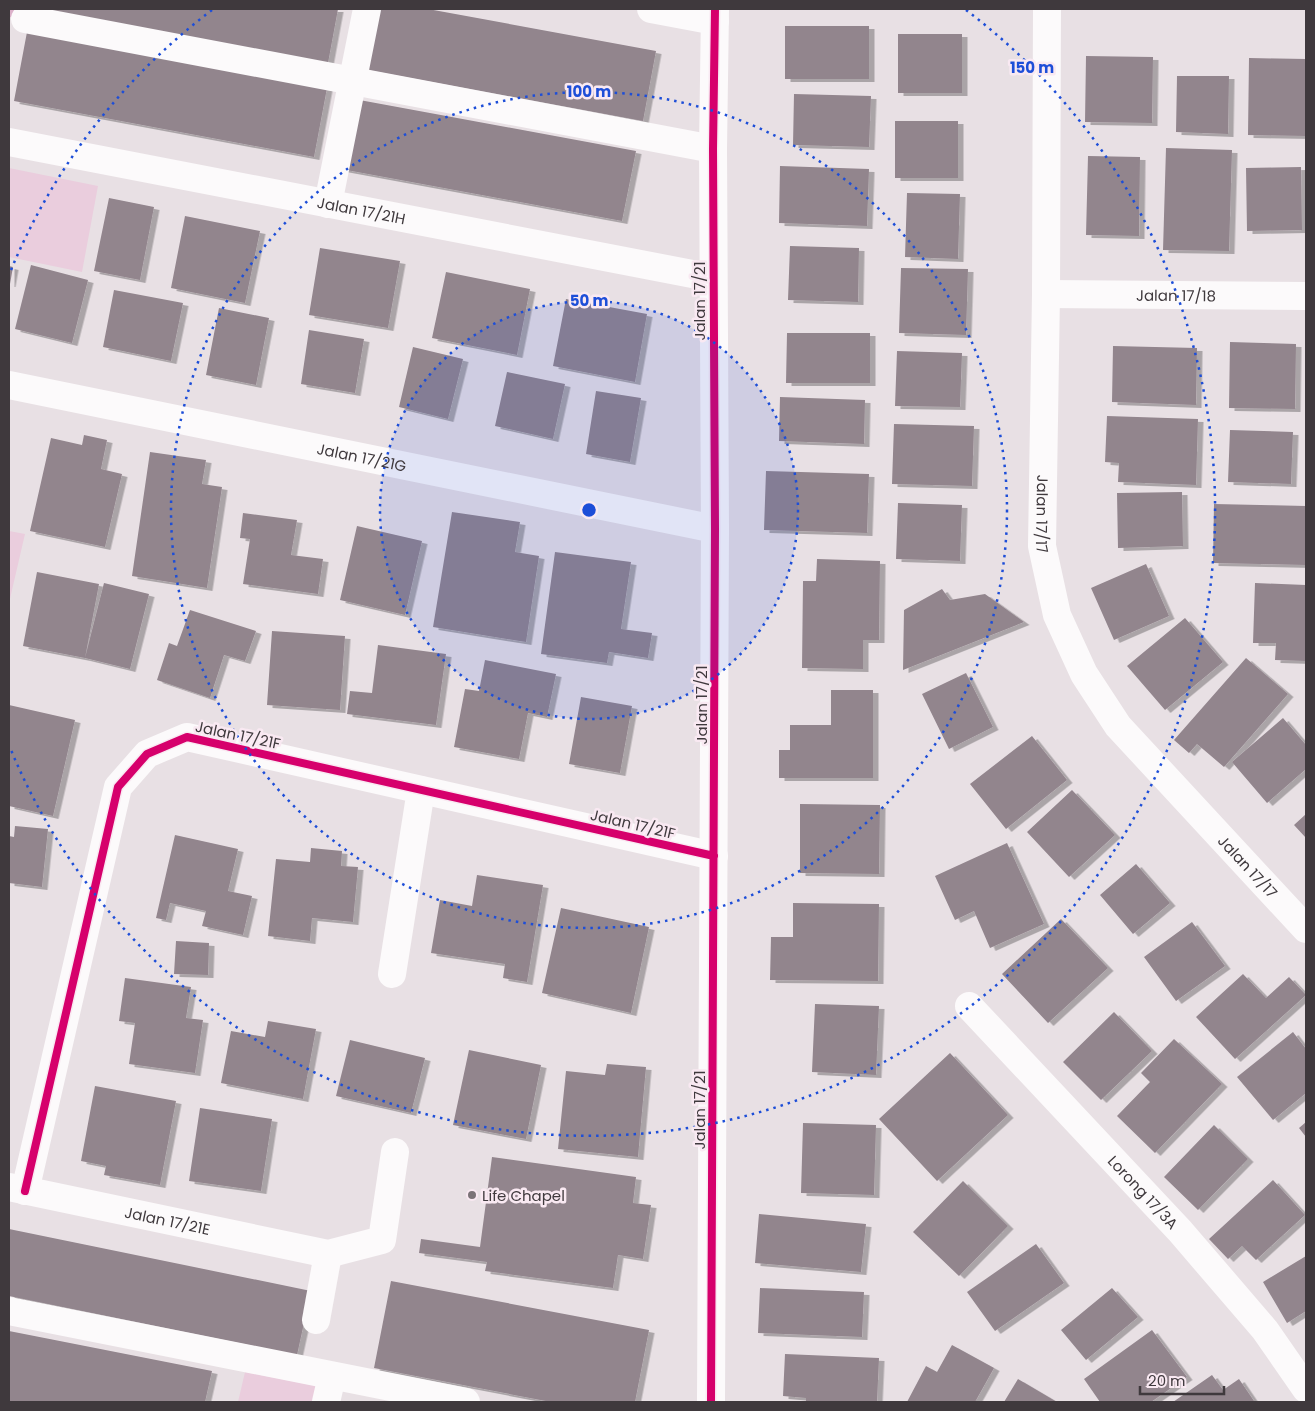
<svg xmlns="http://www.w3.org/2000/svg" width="1315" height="1411" font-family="Poppins,sans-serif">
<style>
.green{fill:#eacddd}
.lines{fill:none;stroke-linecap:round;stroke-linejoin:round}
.stream{stroke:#dcb1ca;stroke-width:9}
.building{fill:#92858d;filter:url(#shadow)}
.minor{stroke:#fcfafb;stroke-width:28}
.cycleway-casing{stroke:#f9e9f2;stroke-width:11}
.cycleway{stroke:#d6006c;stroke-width:8}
.ring{fill:none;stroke:#1d4ed8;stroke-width:2.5;stroke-dasharray:2.5 5}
.poi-dot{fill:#7a7377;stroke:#f9e9f2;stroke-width:2}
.labels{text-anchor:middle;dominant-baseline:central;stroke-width:5;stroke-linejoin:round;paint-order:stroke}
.street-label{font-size:15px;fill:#3f393d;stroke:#f9e9f2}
.poi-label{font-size:15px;fill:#3f393d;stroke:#f9e9f2;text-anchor:start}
.centre{fill:#1d4ed8;stroke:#f9e9f2;stroke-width:2.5}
.ring-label{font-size:15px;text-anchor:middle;font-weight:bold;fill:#1d4ed8;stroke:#f9e9f2;stroke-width:5;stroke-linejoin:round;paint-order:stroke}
</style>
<defs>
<filter id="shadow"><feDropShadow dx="5.5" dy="3" stdDeviation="0" flood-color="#0004"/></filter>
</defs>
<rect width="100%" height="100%" fill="#e8e0e4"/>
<path class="green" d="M9 168 98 186 82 272 9 257Z
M9 531 25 534 9 603Z
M245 1372 317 1386 314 1402H238Z"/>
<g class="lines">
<path class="stream" d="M9 13 10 9"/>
</g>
<path class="building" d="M42 9H338L328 63Z
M373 9H428L656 51 643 121 362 69Z
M785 26H869V79H785Z
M27 32 327 88 314 157 14 101Z
M898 34H962V93H898Z
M1086 56 1153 57 1152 123 1085 122Z
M1249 58 1306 59V136L1248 135Z
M1177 76H1229L1228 134 1176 132Z
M794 94 871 96 869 147 793 145Z
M354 99 636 151 622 221 341 169Z
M895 121H958V178H895Z
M1166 148 1232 150 1229 251 1163 250Z
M1088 156 1140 157 1139 236 1086 235Z
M780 166 869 169 867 226 779 223Z
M1301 167 1302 230 1247 231 1246 168Z
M907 193 960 194 958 259 905 257Z
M109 198 154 207 140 280 94 271Z
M185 216 260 231 245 303 171 288Z
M790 246 859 248 858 302 788 300Z
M320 248 400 261 388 328 309 315Z
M31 265 88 280 72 343 15 329Z
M9 266 13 267 10 284H9Z
M901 268 968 269 966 335 899 333Z
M446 272 530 289 517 355 432 338Z
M114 290 183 303 171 361 103 347Z
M566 299 647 314 635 382 553 366Z
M219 308 269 318 256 385 206 375Z
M309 330 364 339 355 393 301 384Z
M787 333H870V383H786Z
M1230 342 1296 344 1295 409 1229 408Z
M1113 346 1197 348 1196 405 1112 402Z
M413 347 463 359 448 419 399 407Z
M897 351 962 353 960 407 895 406Z
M507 372 565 384 553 439 495 426Z
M596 391 641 398 630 462 586 454Z
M780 397 865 400 864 444 779 441Z
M1107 416 1198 419 1196 485 1118 482 1119 463 1105 462Z
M894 424 974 426 972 486 892 484Z
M1230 430 1293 432 1291 484 1228 482Z
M84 435 107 440 101 469 122 474 105 547 30 531 51 438 82 445Z
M150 452 206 460 202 484 222 487 207 588 132 576Z
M766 471 869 474 867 533 764 530Z
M1182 492 1183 546 1118 548 1117 493Z
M898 503 962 505 960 561 896 559Z
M1214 504 1306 506V565L1213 563Z
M452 512 520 522 515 552 539 556 526 642 433 627Z
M243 513 297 520 291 555 323 559 318 594 243 584 250 539 240 538Z
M357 526 422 541 405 615 340 600Z
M555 552 631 562 621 629 652 633 648 658 609 652 607 663 541 654Z
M817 559 880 561 879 640H863V669L802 668 803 581H816Z
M1146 564 1169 616 1114 640 1091 588Z
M37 572 99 584 85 658 23 646Z
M104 583 149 594 130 669 85 658Z
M1255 583 1306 585V661L1275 660 1276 643H1253Z
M942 589 950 600 985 594 1024 622 903 670 904 610Z
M190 610 256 631 245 661 224 655 210 698 157 680 169 643 177 646Z
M1185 618 1223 662 1165 710 1127 666Z
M272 631 345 636 340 710 267 705Z
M378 645 446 654 436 725 347 714 350 691 372 693Z
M1246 658 1288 694 1224 767 1197 744 1189 753 1174 740Z
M485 660 556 674 547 717 528 713 519 759 454 747 465 689 479 691Z
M966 673 993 727 949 749 922 694Z
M831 690H873V778H779V750H790V725H831Z
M581 697 632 706 620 773 569 764Z
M9 705 75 720 53 816 9 806Z
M1283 718 1306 745V769L1267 803 1232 762Z
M1032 736 1067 780 1006 829 970 784Z
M1072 790 1115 835 1069 877 1027 832Z
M800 804 880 805 879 874 800 873Z
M1306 814V838L1294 825Z
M15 826 48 829 42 887 9 883V836L14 837Z
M175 835 238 849 228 891 252 896 243 935 202 926 206 911 170 903 166 920 156 918Z
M1007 843 1044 924 990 948 974 911 955 920 935 876Z
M311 848 342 851 341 866 358 867 353 922 312 918 310 941 268 936 276 859 310 862Z
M1136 864 1170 903 1133 934 1100 895Z
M477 875 543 885 527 982 503 978 505 964 431 953 440 900 472 906Z
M793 903 879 904 878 981 770 980 771 937H793Z
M561 908 649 927 631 1013 542 993Z
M1061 919 1108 968 1048 1023 1002 974Z
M1192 922 1225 966 1176 1001 1144 957Z
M176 941 209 943 208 975 174 974Z
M1243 974 1266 998 1289 977 1306 995 1235 1059 1196 1017Z
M125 978 191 987 186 1018 203 1020 195 1073 129 1064 135 1023 119 1021Z
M815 1004 879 1006 876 1075 812 1072Z
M1114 1012 1152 1051 1101 1100 1063 1062Z
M268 1021 316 1029 303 1099 221 1083 231 1031 265 1037Z
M1293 1032 1306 1049V1093L1273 1120 1237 1077Z
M1174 1039 1222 1084 1155 1153 1117 1116 1150 1082 1141 1073Z
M350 1040 425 1058 411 1113 336 1096Z
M469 1050 541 1065 526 1139 453 1125Z
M950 1053 1008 1115 937 1181 879 1119Z
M607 1064 646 1067 638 1157 558 1149 566 1071 605 1075Z
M95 1086 176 1101 160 1185 104 1175 106 1166 81 1161Z
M200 1108 272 1119 261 1191 189 1181Z
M1306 1122V1137L1299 1128Z
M803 1123 876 1125 874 1195 801 1193Z
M1214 1125 1248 1159 1198 1210 1164 1177Z
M492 1157 636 1177 633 1203 651 1205 643 1259 618 1255 613 1288 485 1271 487 1262 419 1253 421 1239 480 1247Z
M1273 1180 1305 1215 1256 1260 1242 1246 1228 1259 1209 1239Z
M963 1181 1008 1226 959 1276 913 1232Z
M759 1214 866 1224 861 1272 755 1263Z
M9 1229 311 1291 297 1355 9 1296Z
M1036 1244 1064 1283 995 1331 967 1292Z
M1306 1256V1311L1287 1323 1263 1282Z
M391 1281 649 1330 635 1402H551L374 1368Z
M760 1288 864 1292 862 1337 758 1333Z
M1112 1288 1138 1317 1086 1360 1061 1330Z
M1152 1330 1187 1377 1151 1402H1100L1084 1379Z
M9 1331 212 1371 205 1402H9Z
M952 1345 994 1368 975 1402H907L926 1366 937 1372Z
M785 1354 879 1358 877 1402H806V1398L783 1396Z
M1212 1375 1223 1390 1239 1379 1254 1401 1252 1402H1173Z
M1018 1379 1057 1402H1004Z"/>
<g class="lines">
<g class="minor">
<path d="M651 9 715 21"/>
<path id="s1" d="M1047 9 1046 294 1042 546 1057 615 1084 674 1118 726 1306 929"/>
<path d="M25 19 713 149"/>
<path id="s2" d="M9 142 713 278"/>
<path d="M328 204 367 9"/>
<path id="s3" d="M1046 294 1306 296"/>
<path id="s4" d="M9 385 715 529"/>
<path d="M392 974 421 790"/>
<path id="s5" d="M969 1006 1180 1231 1265 1330 1306 1389"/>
<path id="s6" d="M9 1187 328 1254 382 1240 395 1152"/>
<path d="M25 1191 118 787 147 754 187 737 714 856"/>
<path d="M9 1311 466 1402"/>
<path d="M316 1320 328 1254"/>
<path d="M326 1402 332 1376"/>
<path d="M711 1402 715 529 713 149 715 9"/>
</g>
<defs>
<path id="cycleway" d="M25 1191 118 787 147 754 187 737 714 856
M711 1402 715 529 713 149 715 9"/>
</defs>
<use href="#cycleway" class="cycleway-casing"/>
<use href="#cycleway" class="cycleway"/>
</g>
<circle cx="589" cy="510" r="209" fill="#1d4ed8" fill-opacity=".12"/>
<g class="ring">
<circle cx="589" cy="510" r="209"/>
<circle cx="589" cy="510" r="418"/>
<path d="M11 270A626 626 0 0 1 212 10M966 10A626 626 0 1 1 11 750"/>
</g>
<circle class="poi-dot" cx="472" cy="1195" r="5"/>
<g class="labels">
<g class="street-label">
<text stroke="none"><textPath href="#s2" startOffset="359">Jalan 17/21H</textPath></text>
<text stroke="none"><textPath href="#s3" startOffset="130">Jalan 17/18</textPath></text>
<text transform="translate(699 301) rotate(-90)">Jalan 17/21</text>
<text stroke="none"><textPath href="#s4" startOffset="360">Jalan 17/21G</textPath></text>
<text stroke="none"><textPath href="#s1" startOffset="505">Jalan 17/17</textPath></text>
<text transform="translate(701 705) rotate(-90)">Jalan 17/21</text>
<text transform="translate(238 735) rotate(12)">Jalan 17/21F</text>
<text transform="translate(633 824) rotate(13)">Jalan 17/21F</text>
<text stroke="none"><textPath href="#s1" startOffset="926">Jalan 17/17</textPath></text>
<text transform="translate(699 1110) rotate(-90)">Jalan 17/21</text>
<text stroke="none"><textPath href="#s5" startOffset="255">Lorong 17/3A</textPath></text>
<text stroke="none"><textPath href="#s6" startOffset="162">Jalan 17/21E</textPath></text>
</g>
<g class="poi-label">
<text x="482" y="1195">Life Chapel</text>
</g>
</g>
<circle cx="589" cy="510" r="8" class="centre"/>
<g class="ring-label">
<text x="1032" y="73">150 m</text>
<text x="589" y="97">100 m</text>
<text x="589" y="306">50 m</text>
</g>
<rect width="1315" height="1411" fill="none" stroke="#3f393d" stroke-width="20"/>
<path d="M1140 1386v8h84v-8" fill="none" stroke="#3f393d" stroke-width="2.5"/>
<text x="1148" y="1386" font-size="15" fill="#3f393d" stroke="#f9e9f2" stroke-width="4" paint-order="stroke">20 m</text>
</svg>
